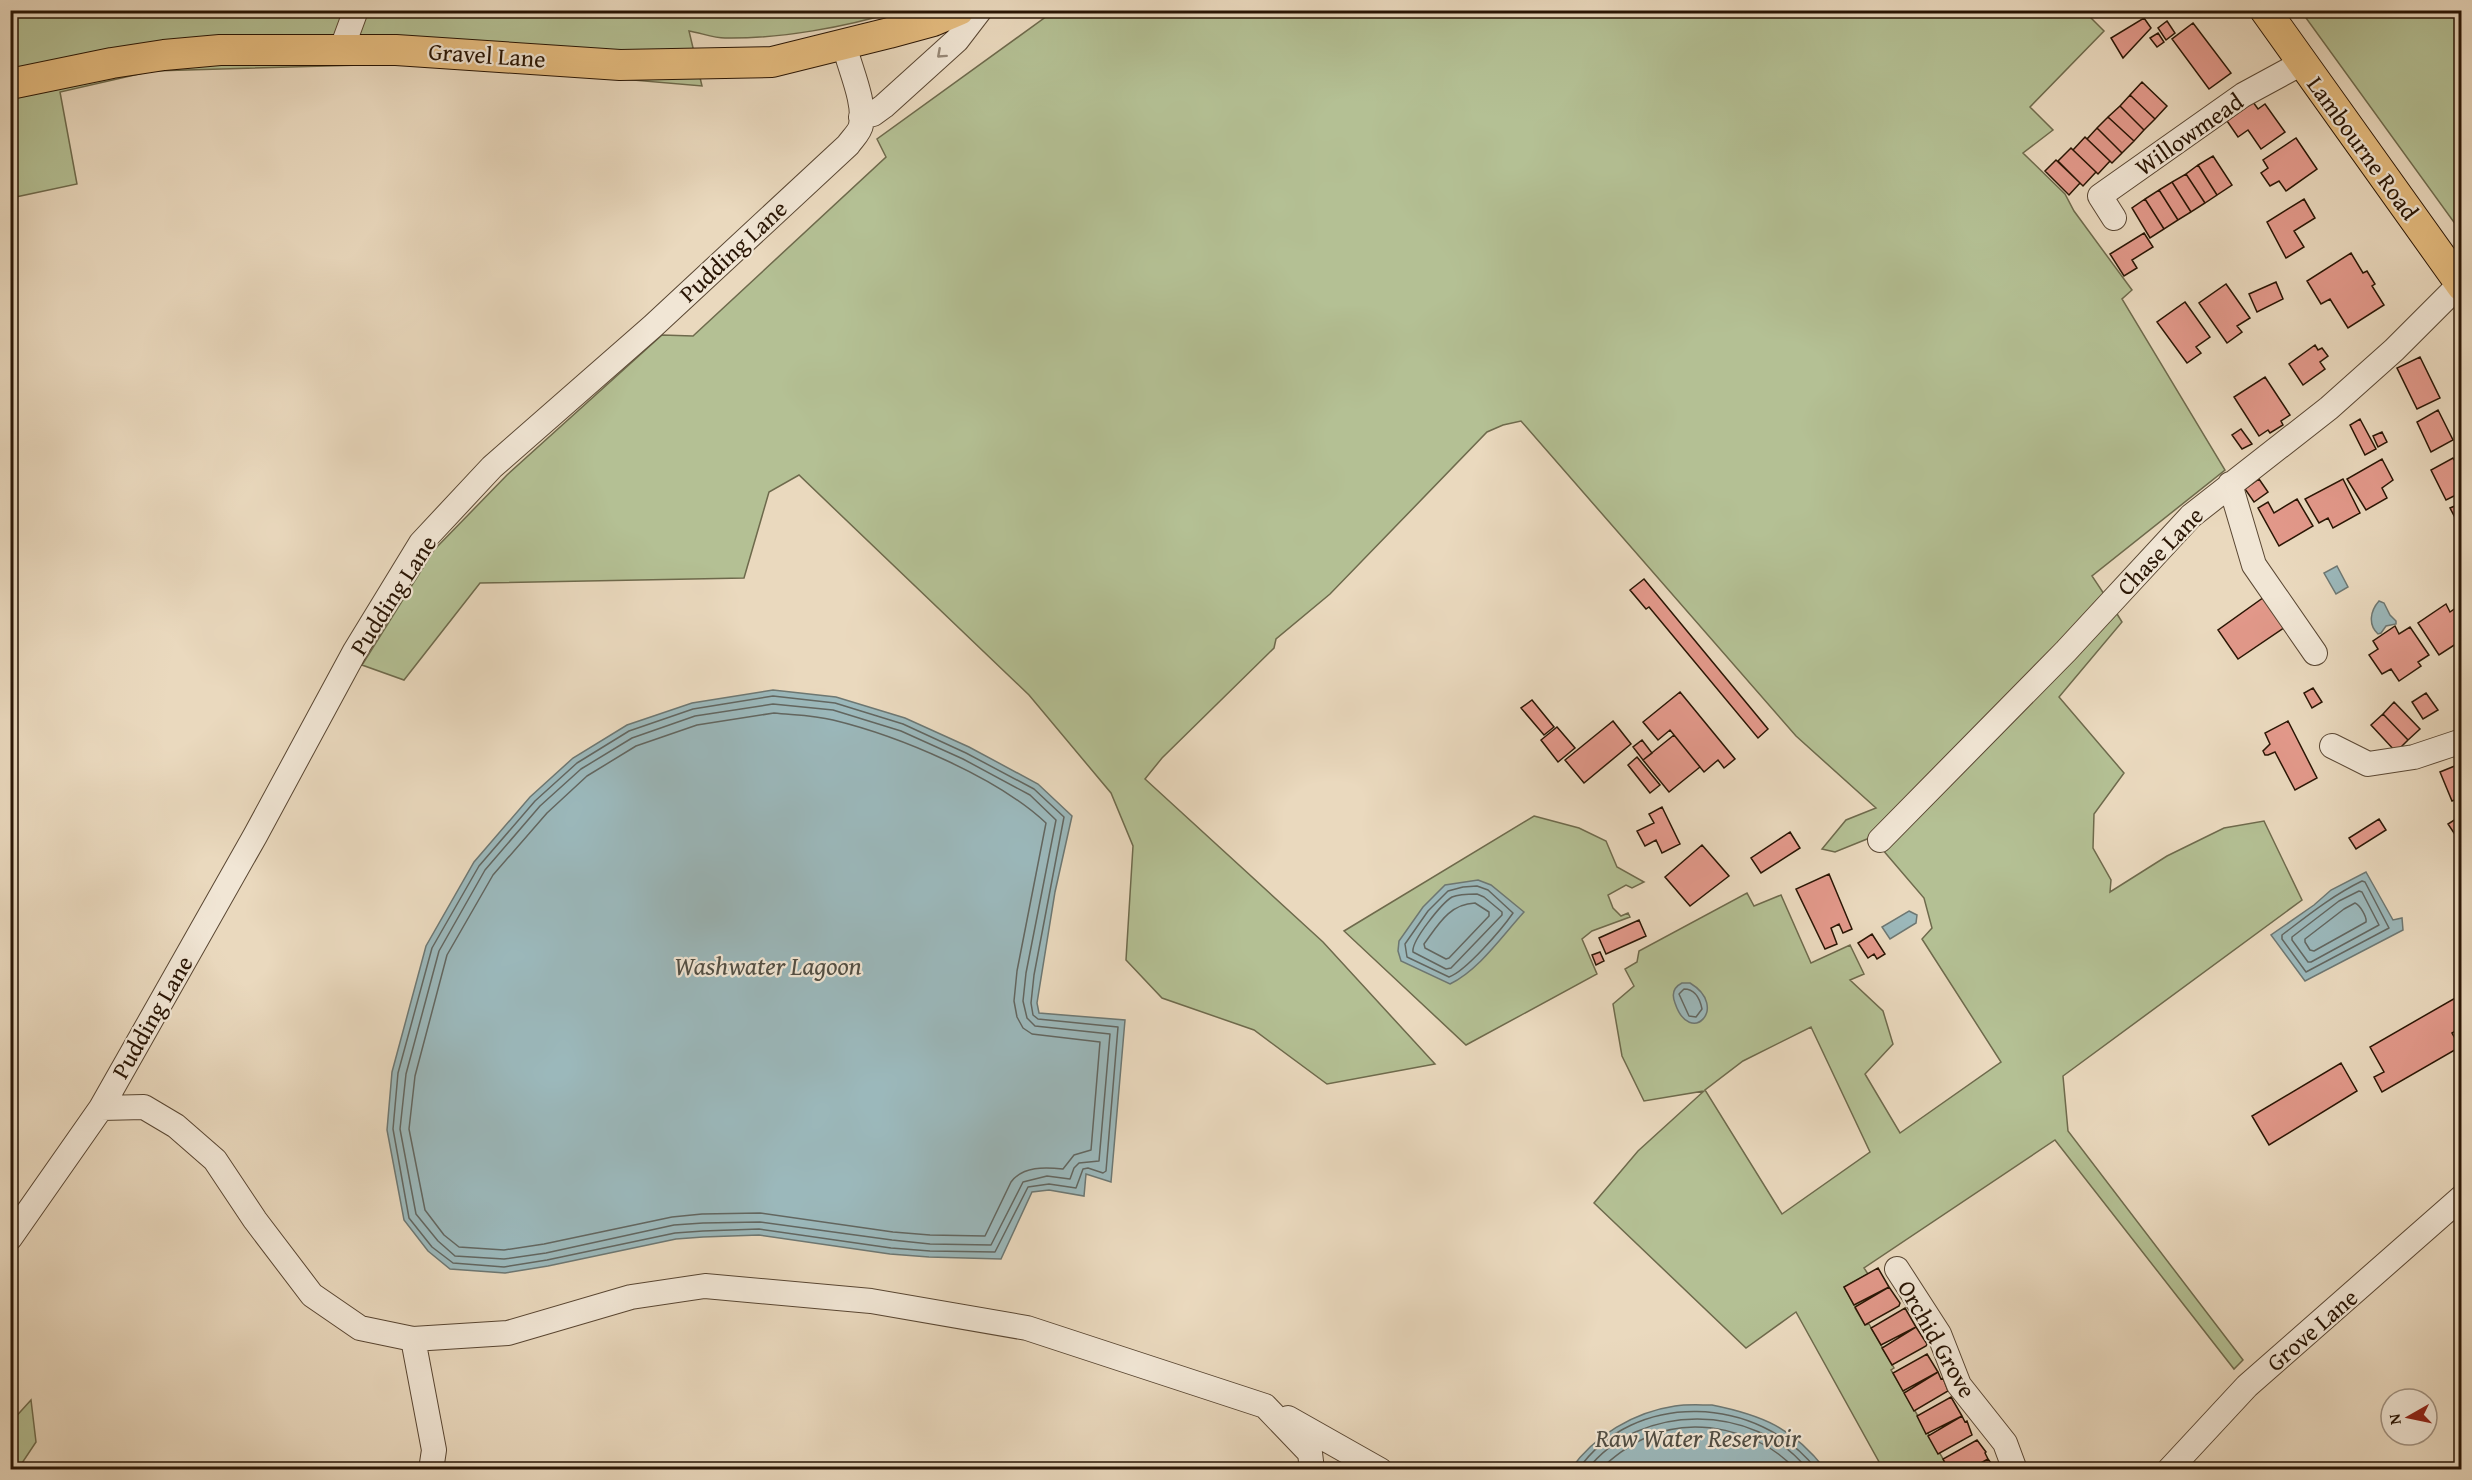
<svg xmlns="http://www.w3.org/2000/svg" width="2472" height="1480" font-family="'Gentium Book Plus',serif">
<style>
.green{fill:#b4c094;stroke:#6e6a4c;stroke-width:1.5;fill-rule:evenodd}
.water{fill:#9bb8bb;stroke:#6d7772;stroke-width:1.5}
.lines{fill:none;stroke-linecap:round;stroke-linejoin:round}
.shore{stroke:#626660;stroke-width:1.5}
.building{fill:#e3998b;stroke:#291504;stroke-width:1.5}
.minor-casing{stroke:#594632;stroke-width:26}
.major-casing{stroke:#291504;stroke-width:32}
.minor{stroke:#f1e6d5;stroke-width:24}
.major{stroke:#e5bc7f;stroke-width:30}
.oneway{stroke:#978877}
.labels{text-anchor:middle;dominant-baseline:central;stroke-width:4.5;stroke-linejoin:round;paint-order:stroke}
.street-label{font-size:24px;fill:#291504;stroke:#f1e6d5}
.water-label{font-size:26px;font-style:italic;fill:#514e44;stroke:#f1e6d5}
</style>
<rect width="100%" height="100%" fill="#ead9be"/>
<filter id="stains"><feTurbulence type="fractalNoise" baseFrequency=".00333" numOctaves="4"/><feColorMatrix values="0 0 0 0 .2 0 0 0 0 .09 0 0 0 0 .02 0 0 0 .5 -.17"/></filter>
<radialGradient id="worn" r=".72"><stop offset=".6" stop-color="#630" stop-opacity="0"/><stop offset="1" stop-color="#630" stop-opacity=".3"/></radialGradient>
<path class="green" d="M10 11H898C846 27 780 39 725 38 714 38 701 33 689 31L702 86 434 63 152 71 60 92 77 184 11 198Z
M1054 11H2084L2104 31 2030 107 2053 130 2023 153 2065 194 2074 211 2132 290 2122 299 2225 470 2092 576 2106 597 1872 837 1835 852 1822 849 1846 820 1876 808 1796 736 1521 421 1503 425 1487 432 1330 594 1276 639 1274 648 1162 758 1145 779 1323 942 1435 1064 1327 1084 1254 1030 1162 998 1126 960 1133 846 1111 793 1029 695 799 475 769 492 744 578 480 583 404 680 362 665 434 550 507 475 662 335 693 336 886 157 877 139Z
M2301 11H2461V232Z
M2114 609 2122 622 2059 697 2124 773 2094 814 2093 848 2111 880 2110 892 2167 856 2224 828 2264 821 2302 900 2063 1076 2068 1131 2243 1360 2234 1369 2055 1140 1864 1268 1868 1274 1844 1287 1854 1305 1870 1296 1871 1298 1855 1308 1865 1325 1869 1324 1894 1368 1891 1370 1949 1469H1883L1796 1312 1746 1348 1594 1203 1638 1151 1704 1091 1644 1101 1622 1056 1613 1004 1634 986 1625 969 1637 962 1639 951 1747 893 1754 906 1781 895 1811 963 1850 945 1864 974 1850 980 1883 1011 1893 1044 1865 1074 1900 1133 2001 1062 1922 939 1932 928 1924 898 1882 849ZM1811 1027 1870 1152 1782 1214 1705 1090 1743 1061Z
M1534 816 1579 828 1606 841 1617 867 1644 882 1632 888 1626 885 1608 895 1613 908 1621 916 1628 913 1630 917 1592 931 1582 939 1597 974 1466 1045 1344 931Z
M31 1400 36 1442 22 1463V1469H11V1422Z"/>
<path class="water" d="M2337 566 2348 587 2336 594 2324 573Z
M2379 601 2384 603 2390 615 2396 621V624L2386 626 2381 633 2378 634C2368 625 2370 611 2379 601Z
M773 690 836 697 905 718 969 747 1038 784 1072 816 1055 892 1037 1003 1039 1013 1125 1020 1111 1182 1086 1174 1084 1196 1049 1190 1032 1192 1001 1259 929 1257 890 1254 759 1235 703 1237 676 1239 548 1266 505 1273 450 1269 428 1251 404 1220 387 1130 392 1072 426 946 474 862 530 797 573 758 627 725 692 703Z
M2366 872 2393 920 2402 918 2403 930 2305 981 2271 935 2314 905 2331 890Z
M1478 880 1491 885 1524 912C1502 936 1479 970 1450 984L1401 961 1398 951 1399 941 1423 907 1445 885Z
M1909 911 1917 915 1916 923 1890 939 1882 927Z
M1682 983H1690C1730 1007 1690 1048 1675 1003 1671 993 1674 987 1682 983Z
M1712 1405C1762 1415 1793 1428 1825 1469H1571C1594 1436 1634 1412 1675 1406 1687 1404 1700 1405 1712 1405Z"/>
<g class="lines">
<path class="shore" d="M773 696 835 703 903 724 966 753 1034 789 1064 817 1034 975 1031 1003 1033 1015 1038 1019 1118 1027 1106 1171 1103 1173 1088 1168 1083 1169 1076 1188 1049 1184 1028 1187 995 1252 930 1251 891 1248 759 1229 703 1231 675 1233 547 1260 504 1267 453 1263 432 1247 409 1218 393 1129 398 1073 432 948 479 866 535 801 577 763 629 731 693 709Z
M773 704 833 710 901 731 963 759 1030 795 1056 820 1026 973 1023 1001 1027 1018 1035 1026 1110 1034 1099 1161 1079 1163 1074 1168 1070 1179 1047 1176 1023 1182 991 1245 930 1244 892 1240 760 1222 703 1223 674 1225 546 1253 504 1259 455 1256 438 1241 416 1214 400 1129 406 1074 439 951 485 870 540 806 581 769 632 738 695 716Z
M774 713C793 715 814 715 833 720 899 736 997 777 1046 823L1017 971 1014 1001 1017 1017 1023 1028 1032 1034 1100 1042 1091 1150 1074 1155 1063 1169C1045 1167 1023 1166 1011 1182L985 1236 930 1235 893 1232 760 1213 702 1214 672 1217 544 1244 504 1250 459 1247 444 1235 425 1210 409 1129 415 1076 447 955 493 875 547 813 587 776 636 746 697 725Z
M2362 881 2365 882 2389 928 2306 972 2282 939V935C2307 916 2333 895 2362 881Z
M1463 887 1477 886 1488 890 1513 913C1502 929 1466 971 1449 977L1407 957 1405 944 1428 911 1448 891Z
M2359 891 2362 892 2379 925 2311 962H2308L2292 940V937L2339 901Z
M1477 894 1484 897 1502 912V915L1451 968 1446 969 1413 952C1411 941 1442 903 1452 897 1459 894 1469 894 1477 894Z
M1475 903 1489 912V916L1449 958 1446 959 1425 948 1424 944C1438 925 1449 904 1475 903Z
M2355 903C2360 905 2367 917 2366 922L2314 951 2310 950 2305 942V939L2344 909Z
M1684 989C1695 989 1700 999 1702 1009L1696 1017 1689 1016 1679 994Z
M1578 1470C1634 1389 1759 1395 1817 1470
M1587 1470C1639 1402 1755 1402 1808 1470
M1599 1470C1614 1457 1627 1446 1645 1438 1694 1415 1760 1430 1796 1470"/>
</g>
<path class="building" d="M2144 18 2151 28 2123 58 2111 38Z
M2167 21 2175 33 2166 40 2158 28Z
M2193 23 2231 73 2209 89 2172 39Z
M2158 33 2164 42 2157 47 2150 38Z
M2142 82 2167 106 2155 119 2130 95Z
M2130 95 2155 119 2144 130 2120 106Z
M2253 102 2258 109 2265 104 2285 132 2261 149 2248 130 2238 137 2227 121Z
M2120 106 2144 130 2134 141 2108 117Z
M2108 117 2134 141 2122 153 2097 128Z
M2097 128 2122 153 2112 163 2087 139Z
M2085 137 2110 161 2098 174 2073 150Z
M2296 138 2317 169 2286 191 2279 181 2270 186 2261 173 2268 168 2263 160Z
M2071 148 2096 172 2083 186 2058 161Z
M2213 156 2232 185 2217 195 2198 165Z
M2056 160 2080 183 2069 195 2045 171Z
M2198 165 2217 195 2205 203 2186 174Z
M2186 174 2205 203 2191 212 2172 182Z
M2172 182 2191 212 2178 220 2159 190Z
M2159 190 2178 220 2164 229 2145 199Z
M2145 199 2164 229 2150 238 2132 208Z
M2304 199 2315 218 2294 231 2304 247 2286 258 2267 222Z
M2144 233 2153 247 2132 260 2137 268 2124 276 2110 254Z
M2351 253 2363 273 2367 271 2375 284 2372 286 2384 305 2348 328 2330 299 2321 304 2307 281Z
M2276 282 2283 299 2257 312 2249 294Z
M2226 284 2250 318 2237 326 2242 332 2227 343 2199 303Z
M2185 302 2210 337 2196 347 2201 353 2187 363 2157 322Z
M2315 345 2318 350 2322 348 2328 356 2320 362 2325 369 2303 385 2289 364Z
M2420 357 2440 398 2417 409 2397 368Z
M2265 377 2290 415 2281 421 2283 425 2270 433 2268 430 2259 436 2234 397Z
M2438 410 2453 440 2431 452 2417 422Z
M2360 419 2376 449 2365 455 2350 425Z
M2241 429 2252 444 2242 449 2232 435Z
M2382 432 2387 442 2378 447 2373 436Z
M2453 458 2462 474V492L2446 500 2431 470Z
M2382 459 2393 480 2382 488 2387 498 2366 510 2347 479Z
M2259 479 2268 492 2254 502 2245 489Z
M2343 479 2360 513 2333 528 2328 518 2319 523 2305 499Z
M2297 499 2313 526 2279 546 2258 508 2268 502 2274 513Z
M2462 503V531L2450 508Z
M1644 579 1768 729 1758 738 1649 607 1646 609 1630 590Z
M2267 595 2288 625 2238 659 2218 630Z
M2446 604 2450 612 2460 605 2462 607V640L2439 655 2418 623Z
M2395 626 2399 634 2410 627 2429 655 2418 662 2421 666 2399 681 2391 669 2382 674 2369 655 2378 649 2373 641Z
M2313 688 2322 702 2312 708 2304 693Z
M1680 692 1735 759 1724 768 1718 760 1704 772 1670 730 1658 740 1643 722Z
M2426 693 2438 710 2423 719 2412 702Z
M1532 700 1554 727 1544 735 1521 708Z
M2394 702 2420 729 2408 740 2383 714Z
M2383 714 2408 740 2396 752 2371 725Z
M1613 721 1631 744 1584 783 1565 760Z
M2288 721 2317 778 2295 790 2275 752 2268 755H2265L2263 751 2270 744 2265 733Z
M1557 727 1575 748 1558 762 1541 740Z
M1674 735 1700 767 1669 792 1643 760Z
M1642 740 1652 753 1643 760 1633 747Z
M1637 757 1660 785 1650 793 1628 765Z
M2462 763V797L2452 801 2440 772Z
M1662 807 1680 844 1662 853 1656 840 1645 846 1637 831 1654 823 1649 814Z
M2462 815V845L2448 824Z
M2379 819 2386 830 2356 849 2349 838Z
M1790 832 1800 848 1761 873 1751 858Z
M1702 845 1729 876 1690 906 1665 877Z
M1829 874 1852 929 1843 933 1839 924 1831 928 1837 944 1825 949 1796 889Z
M1639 920 1646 936 1606 954 1599 938Z
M1872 934 1885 954 1877 959 1874 954 1868 958 1858 943Z
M1600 952 1604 961 1596 965 1592 955Z
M2457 997 2462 1005V1027L2452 1033 2460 1047 2382 1092 2374 1077 2384 1072 2370 1047Z
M2341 1063 2357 1091 2269 1145 2252 1116Z
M1878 1268 1889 1287 1854 1305 1844 1287Z
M1889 1287 1900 1303 1899 1306 1865 1325 1855 1307Z
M1905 1308 1916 1327 1881 1345 1871 1328Z
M1916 1327 1927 1344 1926 1346 1892 1365 1882 1348Z
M1927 1354 1938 1372 1903 1391 1893 1373Z
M1938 1372 1941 1379 1943 1378 1948 1391 1914 1411 1904 1393Z
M1951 1397 1962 1416 1926 1434 1917 1416Z
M1962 1416 1965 1422 1967 1421 1972 1435 1938 1454 1928 1436Z
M1977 1440 1986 1452 1985 1453 1988 1459 1970 1469 1949 1470 1943 1459Z
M1988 1459 1996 1470H1971L1970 1469Z"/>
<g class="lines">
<defs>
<path id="minor" d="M342 48 356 10
M861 117 873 114 884 106 957 40 980 10
M2114 218 2100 196 2243 95 2302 63
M2230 484 2254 565 2315 653
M2332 746 2368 764 2414 757 2462 741
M1880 840 2066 651 2191 516 2329 408 2394 350 2450 294 2461 286
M101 1108 144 1107 176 1126 215 1160 255 1220 312 1295 360 1328 413 1339 508 1333 631 1297 705 1286 871 1301 1027 1328 1265 1406 1310 1453 1312 1470
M10 1238 101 1108 255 836 355 651 421 543 492 467 653 326 848 145C852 139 860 132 861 125 866 102 849 67 844 44
M1897 1269 1939 1334 1959 1385 2005 1443 2015 1470
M413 1339 434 1450 431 1470
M1288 1418 1380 1470
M2169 1470 2247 1386 2462 1197"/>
<path id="major" d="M2265 10 2462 286
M10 84 112 63 164 55 220 50H396L620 65 772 62 889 33 933 21 959 10"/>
</defs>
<use href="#minor" class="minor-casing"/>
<use href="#major" class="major-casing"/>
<use href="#minor" class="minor"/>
<use href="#major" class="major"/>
</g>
<defs><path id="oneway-chevron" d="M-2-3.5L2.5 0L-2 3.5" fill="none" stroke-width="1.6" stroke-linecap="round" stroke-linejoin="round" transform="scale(1.5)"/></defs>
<use class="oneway" href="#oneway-chevron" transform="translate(941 54) rotate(138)"/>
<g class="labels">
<g class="street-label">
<text transform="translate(487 55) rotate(4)">Gravel Lane</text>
<text transform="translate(2189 134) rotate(-35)">Willowmead</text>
<text transform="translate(2363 148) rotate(54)">Lambourne Road</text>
<text transform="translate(733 251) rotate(-43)">Pudding Lane</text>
<text transform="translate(2160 551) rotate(-46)">Chase Lane</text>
<text transform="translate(393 595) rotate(-57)">Pudding Lane</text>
<text transform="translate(152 1017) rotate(-60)">Pudding Lane</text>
<text transform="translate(2312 1330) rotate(-41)">Grove Lane</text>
<text transform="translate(1937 1339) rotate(60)">Orchid Grove</text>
</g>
<g class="water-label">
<text x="768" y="965">Washwater Lagoon</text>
<text x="1698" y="1437">Raw Water Reservoir</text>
</g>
</g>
<rect width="2472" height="1480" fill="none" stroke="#ead9be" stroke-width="36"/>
<rect x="12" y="12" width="2448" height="1456" fill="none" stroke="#291504" stroke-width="3"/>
<rect x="18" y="18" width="2436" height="1444" fill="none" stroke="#291504" stroke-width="1.5"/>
<g transform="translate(2409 1417) rotate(261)"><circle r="28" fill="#f1e6d5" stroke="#a19281" stroke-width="1.5"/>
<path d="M0-4.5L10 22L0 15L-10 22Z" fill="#8f2418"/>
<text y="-9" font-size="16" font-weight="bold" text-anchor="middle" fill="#291504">N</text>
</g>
<rect width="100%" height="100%" filter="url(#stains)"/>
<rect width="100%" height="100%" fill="url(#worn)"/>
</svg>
